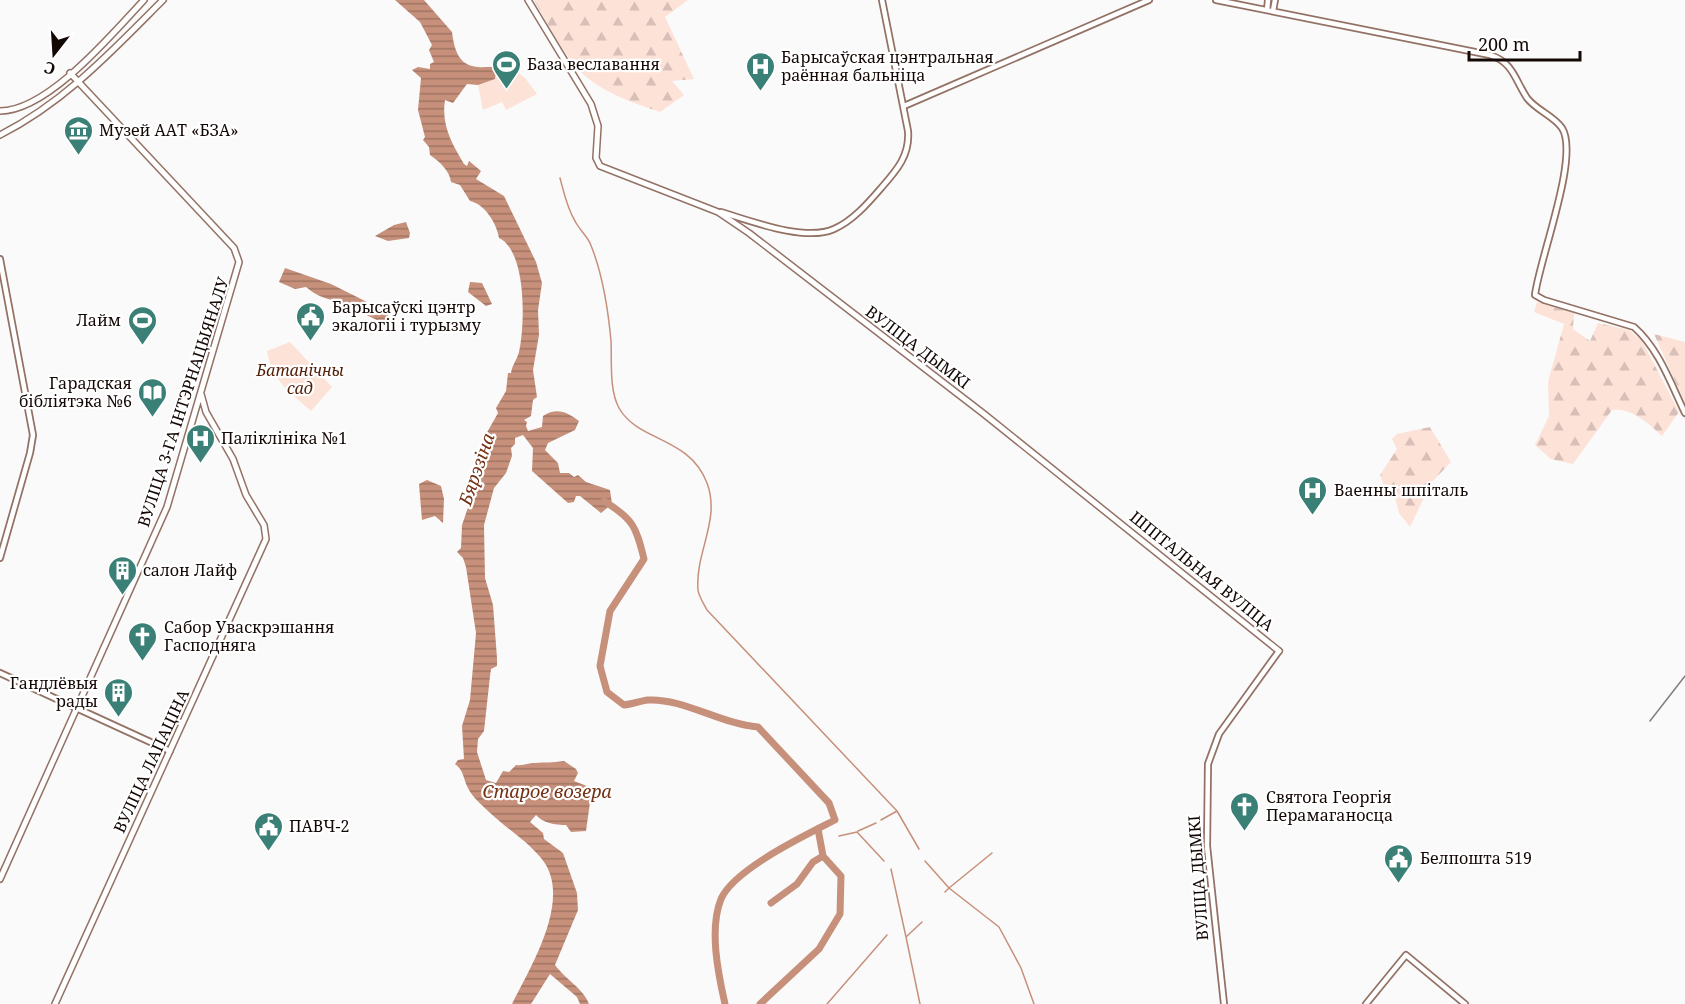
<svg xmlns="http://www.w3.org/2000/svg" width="1685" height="1004" font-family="'Noto Serif',serif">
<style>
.green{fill:#fde2d8}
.forest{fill:url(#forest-firs)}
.water{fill:url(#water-rules)}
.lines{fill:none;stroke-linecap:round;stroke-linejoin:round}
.stream{stroke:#c7907b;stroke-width:1.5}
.river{stroke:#c7907b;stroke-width:7}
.tertiary-casing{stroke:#937265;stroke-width:8}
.secondary-casing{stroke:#937265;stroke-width:8}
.primary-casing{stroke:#937265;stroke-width:8}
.tertiary{stroke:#fff;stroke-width:4.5}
.secondary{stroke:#fff;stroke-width:5}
.primary{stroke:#fff;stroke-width:5}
.rail{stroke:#837c7b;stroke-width:1.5}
.labels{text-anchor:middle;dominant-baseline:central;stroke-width:4.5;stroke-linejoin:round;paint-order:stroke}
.poi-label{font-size:16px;fill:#140805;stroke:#fff;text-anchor:start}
.street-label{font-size:16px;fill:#140805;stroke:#fff}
.park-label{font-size:16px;font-style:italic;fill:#521f09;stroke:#fff}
.water-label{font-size:18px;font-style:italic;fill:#753113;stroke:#fff}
</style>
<defs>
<pattern id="forest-firs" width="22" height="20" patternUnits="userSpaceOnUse" patternTransform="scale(1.5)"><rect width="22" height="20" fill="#fde2d8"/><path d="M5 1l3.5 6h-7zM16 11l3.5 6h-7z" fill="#d8c0b8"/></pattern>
<pattern id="water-rules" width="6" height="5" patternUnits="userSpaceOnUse" patternTransform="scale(1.5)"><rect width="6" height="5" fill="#c7907b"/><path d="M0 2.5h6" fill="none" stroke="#a07463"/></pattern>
</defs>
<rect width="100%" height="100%" fill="#fafafa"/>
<path class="green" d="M508 65 525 78 537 94 506 110 502 102 483 110 478 85 495 79 497 72Z
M290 342 332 387 311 411C290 392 272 381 267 351Z"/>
<path class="forest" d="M534 0H688L665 17 694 79 672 81 684 95 660 112C631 102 598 91 577 68 560 49 547 22 534 0Z
M1537 302 1574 313 1573 329 1590 341 1598 323 1629 330 1642 341 1679 412 1662 436C1648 423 1632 408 1612 410L1573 464 1551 459 1535 445 1549 416 1548 382 1564 324 1534 312Z
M1654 334 1685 342V403Z
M1430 427 1451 462 1431 483 1410 527 1399 513 1393 490 1384 486 1380 475 1397 449 1392 439 1397 434Z"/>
<path class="water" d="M395 0H424L452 32C454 48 458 66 478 67 485 68 489 66 497 68L495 79 478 85 467 84 453 103 445 100C441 125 452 144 464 164L467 166 469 161 481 171 476 179 504 196 536 262 542 283 538 310 539 335 533 370 537 397 533 400 531 416 524 420 527 422 526 426 528 431 542 427 543 416C557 407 567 412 579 421L575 430 548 443 545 450 558 463 560 473H569L574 477 578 475 586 482 610 490 612 504 601 513 580 496H576L574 502 568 503 532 471 533 448 523 435 515 438V444L511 448 512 456 506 473 494 488 484 525 485 578 493 605 497 658V666L491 669 490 676 484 731 478 739 477 752 486 780 496 783 503 771 509 772 516 765C524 766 527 763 535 763 546 762 552 763 564 761L576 769 578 773 574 781 592 788 586 831 571 832 566 825C555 825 543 823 536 815L530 822 543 833 544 839 563 853 577 893 578 910 555 965C566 980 583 988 589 1004H580L577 997 550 974 531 1004H512C531 966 574 897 541 858 526 840 506 828 489 812 482 805 472 797 468 788 463 779 464 770 455 764L458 760 464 759 462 726 470 700 476 633 466 567 463 558 457 552 461 548 462 525 473 493 471 487 485 436 498 413 496 408 506 391 508 373H511C512 365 517 360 519 352 525 326 527 251 499 238 497 224 485 204 470 201L460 185 451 182C450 171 439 161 430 155L429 147 423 140 425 137 418 110 421 78 412 70 418 67 430 69V64L434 62 429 50 432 45 420 22Z
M406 222 410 233 409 238 388 241 375 236 394 225Z
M285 268 331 284 385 311 397 330C378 320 360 312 340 303 327 298 317 297 306 287L295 289 279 282Z
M470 282 482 283 492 304 486 306 468 292Z
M427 480 441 486 444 499 443 523 435 516 422 520 419 484Z"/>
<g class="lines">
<path class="stream" d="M560 178C564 193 567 208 575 221 579 229 586 235 590 243 603 274 608 308 611 341 612 361 609 390 619 408 638 442 689 436 707 483 721 520 695 552 698 590 699 597 704 604 707 610L897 811
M881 820 897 811 919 849
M858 831 876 823
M839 836 857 832 884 861
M992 853 949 888 999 927 1021 968 1034 1004
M925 861 949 888 945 892
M891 869 906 937 922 922
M906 937 920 1004
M827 1004 887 935"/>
<path class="river" d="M604 501C633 519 636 526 644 559L610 611 600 666 607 692 624 705C632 704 640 701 648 700 683 698 721 724 758 727L829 803 835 820C806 835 734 869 721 899 709 929 718 973 725 1004
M771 903 797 884 813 862 823 856
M760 1004 819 949 840 914 841 876 823 856 818 829"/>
<defs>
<path id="tertiary" d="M1216 0 1490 55C1513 62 1515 80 1527 98 1536 110 1554 116 1562 128 1580 156 1539 260 1535 295L1544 300 1634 327C1659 349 1671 384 1685 413
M1267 10 1268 0
M1273 11 1275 0
M904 106 1149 0
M721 212C751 221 805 242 834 229 853 221 869 202 882 187 897 170 910 155 908 131L882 0
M0 259 33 435 30 453 0 558
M0 673 170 751
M1224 1004 1207 846 1208 764 1219 734 1279 651
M1366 1004 1406 955 1465 1004"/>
<path id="secondary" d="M528 0 591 104 598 126 596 158 600 166 718 212 749 233 984 414 1279 651"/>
<path id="primary" d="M0 111C48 111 112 34 144 0
M0 135C65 102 112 51 163 0
M0 879 167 507 239 262 234 248 70 73
M55 1004 266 539 264 525 246 495 233 459 206 412 201 394"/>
</defs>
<use href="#tertiary" class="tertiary-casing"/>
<use href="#secondary" class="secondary-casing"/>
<use href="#primary" class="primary-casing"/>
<use href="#tertiary" class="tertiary"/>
<use href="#secondary" class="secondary"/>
<use href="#primary" class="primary"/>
<path class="rail" d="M1650 721 1685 676"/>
</g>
<defs>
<symbol id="stadium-pin" viewBox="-11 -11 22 30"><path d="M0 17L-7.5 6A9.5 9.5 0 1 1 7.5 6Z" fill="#3a8077" stroke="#fff"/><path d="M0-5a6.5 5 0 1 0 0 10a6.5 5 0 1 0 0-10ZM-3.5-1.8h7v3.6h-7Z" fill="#fff"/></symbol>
<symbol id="hospital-pin" viewBox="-11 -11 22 30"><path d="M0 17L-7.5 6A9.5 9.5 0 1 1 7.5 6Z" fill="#3a8077" stroke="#fff"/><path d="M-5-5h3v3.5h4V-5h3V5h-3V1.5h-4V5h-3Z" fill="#fff"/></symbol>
<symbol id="museum-pin" viewBox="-11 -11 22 30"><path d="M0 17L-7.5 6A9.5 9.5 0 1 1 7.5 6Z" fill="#3a8077" stroke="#fff"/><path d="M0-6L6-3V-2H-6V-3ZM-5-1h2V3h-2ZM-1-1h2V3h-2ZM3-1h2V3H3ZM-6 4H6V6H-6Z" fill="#fff"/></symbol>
<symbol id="civic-pin" viewBox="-11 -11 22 30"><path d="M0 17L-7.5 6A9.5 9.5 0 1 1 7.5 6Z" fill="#3a8077" stroke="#fff"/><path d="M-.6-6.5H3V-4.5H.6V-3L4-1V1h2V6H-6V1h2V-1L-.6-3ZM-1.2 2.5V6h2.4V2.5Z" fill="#fff"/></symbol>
<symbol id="library-pin" viewBox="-11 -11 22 30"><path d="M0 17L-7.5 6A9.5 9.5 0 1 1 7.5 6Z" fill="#3a8077" stroke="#fff"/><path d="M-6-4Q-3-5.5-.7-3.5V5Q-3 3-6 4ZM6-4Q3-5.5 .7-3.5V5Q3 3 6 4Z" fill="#fff"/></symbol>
<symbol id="building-pin" viewBox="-11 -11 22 30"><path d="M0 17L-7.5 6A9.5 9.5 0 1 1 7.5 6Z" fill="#3a8077" stroke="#fff"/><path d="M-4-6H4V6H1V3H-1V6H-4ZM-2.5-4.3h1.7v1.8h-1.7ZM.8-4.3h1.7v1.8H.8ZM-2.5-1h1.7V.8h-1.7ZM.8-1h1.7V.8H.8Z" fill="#fff"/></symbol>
<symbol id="church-pin" viewBox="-11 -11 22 30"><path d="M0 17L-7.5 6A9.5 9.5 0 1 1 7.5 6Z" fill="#3a8077" stroke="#fff"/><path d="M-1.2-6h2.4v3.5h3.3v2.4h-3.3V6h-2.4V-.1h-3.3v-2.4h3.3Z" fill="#fff"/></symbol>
</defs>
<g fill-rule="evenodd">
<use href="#stadium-pin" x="490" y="48" width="33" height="45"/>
<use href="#hospital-pin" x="744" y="50" width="33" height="45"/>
<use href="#museum-pin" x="62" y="114" width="33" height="45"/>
<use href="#civic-pin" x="294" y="300" width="33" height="45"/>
<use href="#stadium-pin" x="126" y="304" width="33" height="45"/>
<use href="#library-pin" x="136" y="376" width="33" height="45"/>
<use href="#hospital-pin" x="184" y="422" width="33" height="45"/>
<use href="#hospital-pin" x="1296" y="474" width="33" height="45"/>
<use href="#building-pin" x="106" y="554" width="33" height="45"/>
<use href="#church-pin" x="126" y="620" width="33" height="45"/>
<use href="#building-pin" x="102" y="676" width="33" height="45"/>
<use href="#church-pin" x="1228" y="790" width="33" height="45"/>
<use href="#civic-pin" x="252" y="810" width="33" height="45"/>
<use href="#civic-pin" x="1382" y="842" width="33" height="45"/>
</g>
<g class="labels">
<g class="poi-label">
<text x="781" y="57">Барысаўская цэнтральная<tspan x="781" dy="18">раённая бальніца</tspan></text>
<text x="527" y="64">База веславання</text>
<text x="99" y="130">Музей ААТ «БЗА»</text>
<text x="332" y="307">Барысаўскі цэнтр<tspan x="332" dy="18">экалогіі і турызму</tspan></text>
<text x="121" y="320" text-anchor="end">Лайм</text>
<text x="132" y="383" text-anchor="end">Гарадская<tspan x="132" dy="18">бібліятэка №6</tspan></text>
<text x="221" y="438">Паліклініка №1</text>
<text x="1334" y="490">Ваенны шпіталь</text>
<text x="143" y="570">салон Лайф</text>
<text x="164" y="627">Сабор Уваскрэшання<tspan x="164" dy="18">Гасподняга</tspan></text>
<text x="98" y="683" text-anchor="end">Гандлёвыя<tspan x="98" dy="18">рады</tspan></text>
<text x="1266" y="797">Святога Георгія<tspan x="1266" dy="18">Перамаганосца</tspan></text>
<text x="289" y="826">ПАВЧ-2</text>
<text x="1420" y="858">Белпошта 519</text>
</g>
<g class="street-label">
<text transform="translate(918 347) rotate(37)">ВУЛІЦА ДЫМКІ</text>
<text transform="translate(183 402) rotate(-72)">ВУЛІЦА 3-ГА ІНТЭРНАЦЫЯНАЛУ</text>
<text transform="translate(1202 571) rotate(39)">ШПІТАЛЬНАЯ ВУЛІЦА</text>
<text transform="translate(151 761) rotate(-65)">ВУЛІЦА ЛАПАЦІНА</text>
<text transform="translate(1198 878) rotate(-94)">ВУЛІЦА ДЫМКІ</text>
</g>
<g class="park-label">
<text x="300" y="370">Батанічны<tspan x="300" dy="18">сад</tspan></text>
</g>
<g class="water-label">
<text transform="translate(476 469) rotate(-71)">Бярэзіна</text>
<text x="547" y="791">Старое возера</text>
</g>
</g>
<g transform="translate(54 54) rotate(197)" stroke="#ffffff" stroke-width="4.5" paint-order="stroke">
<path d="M0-4.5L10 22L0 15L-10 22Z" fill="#140805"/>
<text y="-9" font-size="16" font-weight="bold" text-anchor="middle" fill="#140805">С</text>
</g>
<path d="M1469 51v9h111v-9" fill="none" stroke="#140805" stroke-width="3"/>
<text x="1478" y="51" font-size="18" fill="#140805" stroke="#ffffff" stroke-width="4.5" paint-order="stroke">200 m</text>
</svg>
